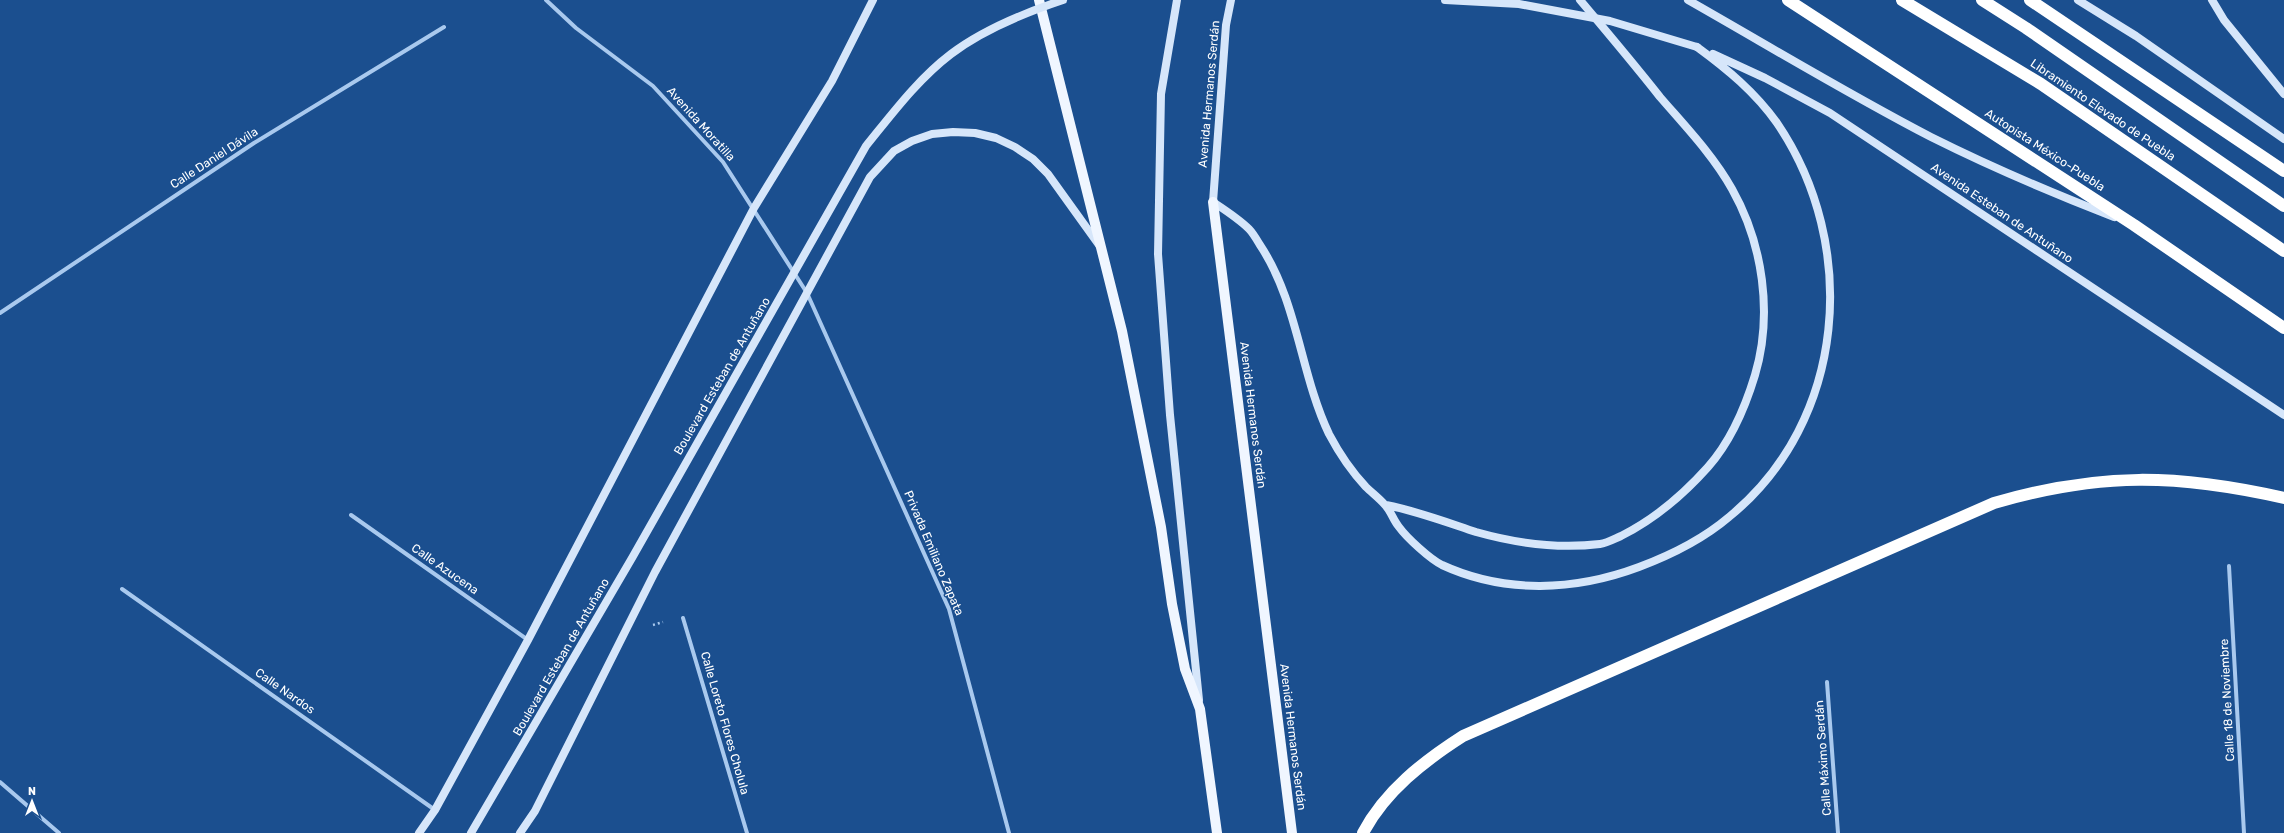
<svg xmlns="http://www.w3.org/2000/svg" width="2284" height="833" font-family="Rubik,sans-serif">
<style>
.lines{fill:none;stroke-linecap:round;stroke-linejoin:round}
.path{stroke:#a9c9ee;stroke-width:2.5;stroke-dasharray:2 3;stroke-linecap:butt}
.street{stroke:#a9c9ee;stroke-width:4}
.secondary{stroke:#d6e6fa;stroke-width:8}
.primary{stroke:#f0f6ff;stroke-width:10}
.highway{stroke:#fff;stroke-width:12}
.secondary-bridge{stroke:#d6e6fa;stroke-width:8}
.labels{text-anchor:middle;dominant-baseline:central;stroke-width:3;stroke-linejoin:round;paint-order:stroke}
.street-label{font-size:12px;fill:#fff;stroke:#1b4f8f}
</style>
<rect width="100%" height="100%" fill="#1b4f8f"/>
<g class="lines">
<path class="path" d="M653 625 663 622"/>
<path class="street" d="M546 0 576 28 653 86 723 162 807 293 949 609 1009 833
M0 313 254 143 444 27
M351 515 528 640
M2229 566 2244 833
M122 589 435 810
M683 618 747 833
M1827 682 1838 833
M0 782 59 833"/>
<path class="secondary" d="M1177 0 1161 94 1158 254 1170 415 1199 700
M1231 0 1226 25 1213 202C1225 210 1239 219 1249 229 1253 233 1257 240 1260 245 1298 302 1300 373 1329 434 1339 453 1351 471 1366 487 1372 493 1379 498 1385 505 1391 511 1393 520 1399 527 1407 538 1430 559 1442 565 1505 594 1575 591 1639 567 1671 555 1702 540 1729 517 1847 421 1860 245 1777 123 1755 92 1727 69 1697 47
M1688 0C1769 46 1848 94 1931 137 1991 167 2052 193 2114 217
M2078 0 2136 36 2284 139
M2212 0 2224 20 2284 94
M1713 54 1765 78 1830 113 2284 415
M1386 505C1417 511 1446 522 1476 532 1515 543 1559 549 1600 544 1607 543 1614 539 1621 536 1655 519 1683 495 1708 467 1731 441 1745 408 1755 375 1773 314 1763 244 1732 189 1713 155 1685 126 1660 97 1634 64 1607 32 1580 0
M419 833 435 810 528 640 754 208 832 81 873 0
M520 833 535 811 655 572 870 177 894 151 912 141 932 134 953 132 975 133 996 138 1015 147 1033 159 1048 174 1099 245"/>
<path class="primary" d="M1039 0 1122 331 1161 527 1172 604 1185 669 1200 709 1217 833
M1213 202 1292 833"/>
<path class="highway" d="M1788 0 2134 225 2284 328
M1902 0 2041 84 2284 251
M1982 0 2026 28 2284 206
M2030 0 2284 171
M1363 833C1385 791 1424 761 1463 736L1994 503C2101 472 2177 474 2284 498"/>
<path class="secondary-bridge" d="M1445 0 1519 4 1610 21 1697 47
M471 833 632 558 866 146C892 114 918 79 951 54 984 29 1024 13 1063 0"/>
</g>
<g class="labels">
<g class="street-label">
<text transform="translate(1209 94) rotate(-85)">Avenida Hermanos Serdán</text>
<text transform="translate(2103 110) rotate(34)">Libramiento Elevado de Puebla</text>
<text transform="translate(701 124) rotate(48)">Avenida Moratilla</text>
<text transform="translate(2045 150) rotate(33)">Autopista México-Puebla</text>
<text transform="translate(214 158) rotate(-33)">Calle Daniel Dávila</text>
<text transform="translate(2002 213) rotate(34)">Avenida Esteban de Antuñano</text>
<text transform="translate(722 376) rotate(-60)">Boulevard Esteban de Antuñano</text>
<text transform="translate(1253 415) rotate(83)">Avenida Hermanos Serdán</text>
<text transform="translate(934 553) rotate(67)">Privada Emiliano Zapata</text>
<text transform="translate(445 569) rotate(35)">Calle Azucena</text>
<text transform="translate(561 657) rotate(-60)">Boulevard Esteban de Antuñano</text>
<text transform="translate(285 691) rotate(35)">Calle Nardos</text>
<text transform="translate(2227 700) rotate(-93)">Calle 18 de Noviembre</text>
<text transform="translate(725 723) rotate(74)">Calle Loreto Flores Cholula</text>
<text transform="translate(1293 737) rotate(83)">Avenida Hermanos Serdán</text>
<text transform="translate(1823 758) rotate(-94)">Calle Máximo Serdán</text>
</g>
</g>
<g transform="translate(32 801)" stroke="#1b4f8f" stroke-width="3" paint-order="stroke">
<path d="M0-3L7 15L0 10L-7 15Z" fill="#ffffff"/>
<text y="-6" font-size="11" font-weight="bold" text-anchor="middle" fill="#ffffff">N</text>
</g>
</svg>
